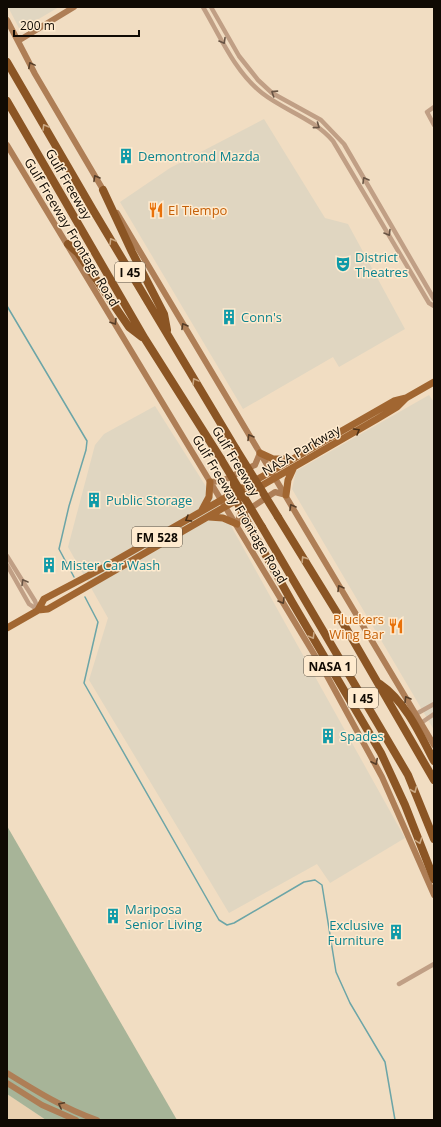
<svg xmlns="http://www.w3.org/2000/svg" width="441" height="1127" font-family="'Open Sans',sans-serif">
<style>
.commercial{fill:#e0d6c1}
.built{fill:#e9d0af}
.green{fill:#a7b498}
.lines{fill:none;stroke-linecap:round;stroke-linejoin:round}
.stream{stroke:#6ca5a7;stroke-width:1.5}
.street{stroke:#c09f85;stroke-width:4.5}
.secondary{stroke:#ae7e56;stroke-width:6}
.primary{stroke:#a16631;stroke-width:7}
.highway{stroke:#8b5524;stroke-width:8}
.highway-bridge{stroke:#8b5524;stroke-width:8}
.oneway{stroke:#685444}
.oneway2{stroke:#573e28}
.oneway3{stroke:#cba882}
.oneway4{stroke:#4a2f15}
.labels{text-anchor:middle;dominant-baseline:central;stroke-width:3;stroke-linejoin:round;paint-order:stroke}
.shield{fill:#ffebcf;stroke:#584e40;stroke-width:1}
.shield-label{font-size:12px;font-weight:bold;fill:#100a03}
.culture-label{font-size:13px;fill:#0d838f;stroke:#ffebcf;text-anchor:start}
.street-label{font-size:13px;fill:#100a03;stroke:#ffebcf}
.food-label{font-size:13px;fill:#c56008;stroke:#ffebcf;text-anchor:start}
</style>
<rect width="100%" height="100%" fill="#f1ddc2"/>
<path class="commercial" d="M8 7H59L20 30Z
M264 119 325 218 348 224 405 329 339 367 333 357 243 409 120 202 170 168Z
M429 395 434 402V730L292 489 296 471Z
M155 406 231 526 405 838 330 883 317 864 229 913 89 680 108 618 68 547 95 445 104 434Z"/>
<path class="built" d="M7 1094 46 1120H7Z"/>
<path class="green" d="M7 826 177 1120H46L7 1094Z"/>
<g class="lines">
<path class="stream" d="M7 306 87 441 86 450 69 506 59 549 74 577
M85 597 98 622 84 683 219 920 227 925 234 923 304 882 315 880 322 885 336 972 350 1003 385 1062 395 1120"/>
<path class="street" d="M203 7C220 36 235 72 262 93 285 111 313 118 333 141L429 303 434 306
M211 7 239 56 258 80 272 93 321 120 344 144 434 299
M434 107 427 112 434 125
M7 556 35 601 38 610
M7 565 29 604 38 610
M416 714 434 704
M421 723 434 714
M399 984 434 964"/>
<path class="secondary" d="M7 20 35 74 105 193
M18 41 74 7
M7 145 326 674 382 777 434 895
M117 213 434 745
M210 482 222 481 255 465 260 453
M237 524 240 515 275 492 286 495
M7 1073C36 1091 65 1109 97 1120
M7 1083 42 1105 76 1120"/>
<path class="primary" d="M260 453 273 459H288
M286 495 288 480 293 469
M202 510 209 497 210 482
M209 517 223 518 237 524
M38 610 48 609 377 419 397 407 406 398 434 382
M38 610 44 599 101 569 394 401 406 398
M7 628 42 608"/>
<path class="highway" d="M7 62 93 210 236 449
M7 101 145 339 221 459
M103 190 132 252 164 314 167 330
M68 244 78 253 129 327 142 337
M278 517 339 616 434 780
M262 527 408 775 434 839
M251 529 292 602 381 753 405 805 434 879
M380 684C405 701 420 734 434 761"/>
<path class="highway-bridge" d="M236 449 278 517
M221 459 262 527
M234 482V496L251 529"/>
</g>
<defs><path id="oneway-chevron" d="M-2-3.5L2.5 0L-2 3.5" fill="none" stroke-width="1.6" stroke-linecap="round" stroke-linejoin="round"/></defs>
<g class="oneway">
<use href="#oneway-chevron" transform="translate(223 41) rotate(60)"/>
<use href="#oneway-chevron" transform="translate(274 93) rotate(-147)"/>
<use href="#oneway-chevron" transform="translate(317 126) rotate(36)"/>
<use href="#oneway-chevron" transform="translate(365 180) rotate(-120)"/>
<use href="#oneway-chevron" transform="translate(388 233) rotate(59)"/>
<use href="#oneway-chevron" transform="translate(24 582) rotate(-121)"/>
</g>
<g class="oneway2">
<use href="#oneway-chevron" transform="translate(31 65) rotate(-118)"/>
<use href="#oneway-chevron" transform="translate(96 178) rotate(-120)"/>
<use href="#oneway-chevron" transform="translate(114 322) rotate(58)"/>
<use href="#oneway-chevron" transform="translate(184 326) rotate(-120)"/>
<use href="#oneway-chevron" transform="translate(250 437) rotate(-121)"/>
<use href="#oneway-chevron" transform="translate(292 507) rotate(-120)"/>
<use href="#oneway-chevron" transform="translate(340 588) rotate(-121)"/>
<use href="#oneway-chevron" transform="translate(282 601) rotate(59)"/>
<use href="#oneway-chevron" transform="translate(407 699) rotate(-121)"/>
<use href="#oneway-chevron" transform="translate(375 762) rotate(63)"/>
<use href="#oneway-chevron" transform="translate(61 1105) rotate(-153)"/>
</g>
<g class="oneway3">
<use href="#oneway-chevron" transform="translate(45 127) rotate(-120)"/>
<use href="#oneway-chevron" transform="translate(112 241) rotate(-121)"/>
<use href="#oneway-chevron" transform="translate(195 381) rotate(-121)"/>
<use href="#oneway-chevron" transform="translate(304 559) rotate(-122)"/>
<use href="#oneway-chevron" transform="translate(312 636) rotate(59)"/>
<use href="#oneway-chevron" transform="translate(414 790) rotate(67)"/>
<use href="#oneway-chevron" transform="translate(419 841) rotate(70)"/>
</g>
<g class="oneway4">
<use href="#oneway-chevron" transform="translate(357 431) rotate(-30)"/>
<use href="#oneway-chevron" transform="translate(188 519) rotate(150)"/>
</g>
<defs>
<symbol id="building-bare" viewBox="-9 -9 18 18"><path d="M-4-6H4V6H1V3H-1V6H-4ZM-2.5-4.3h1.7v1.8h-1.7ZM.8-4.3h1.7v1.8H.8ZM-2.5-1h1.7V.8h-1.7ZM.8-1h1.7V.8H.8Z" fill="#0f9aa8" stroke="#ffebcf" stroke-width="2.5" paint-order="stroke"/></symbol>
<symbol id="restaurant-bare" viewBox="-9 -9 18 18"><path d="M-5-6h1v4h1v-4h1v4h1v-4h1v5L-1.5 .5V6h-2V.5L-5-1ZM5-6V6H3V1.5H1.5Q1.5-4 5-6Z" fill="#e8710a" stroke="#ffebcf" stroke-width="2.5" paint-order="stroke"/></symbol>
<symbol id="theatre-bare" viewBox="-9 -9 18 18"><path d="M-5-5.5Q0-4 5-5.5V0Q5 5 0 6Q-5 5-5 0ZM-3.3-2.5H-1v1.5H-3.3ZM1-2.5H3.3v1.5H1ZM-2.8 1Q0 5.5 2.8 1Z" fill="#0f9aa8" stroke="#ffebcf" stroke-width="2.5" paint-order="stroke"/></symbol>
</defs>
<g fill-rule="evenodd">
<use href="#building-bare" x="115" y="145" width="22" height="22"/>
<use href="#restaurant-bare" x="145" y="199" width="22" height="22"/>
<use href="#theatre-bare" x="332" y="253" width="22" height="22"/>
<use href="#building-bare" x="218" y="306" width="22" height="22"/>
<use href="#building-bare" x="83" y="489" width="22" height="22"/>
<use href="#building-bare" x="38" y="554" width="22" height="22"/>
<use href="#restaurant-bare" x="385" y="615" width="22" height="22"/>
<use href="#building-bare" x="317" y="725" width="22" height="22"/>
<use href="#building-bare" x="102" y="905" width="22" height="22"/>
<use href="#building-bare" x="385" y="921" width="22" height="22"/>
</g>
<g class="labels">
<g class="shield">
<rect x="115" y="262" width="30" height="20" rx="3"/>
<rect x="132" y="527" width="50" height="20" rx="3"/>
<rect x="304" y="656" width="52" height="20" rx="3"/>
<rect x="348" y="688" width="30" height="20" rx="3"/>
</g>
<g class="shield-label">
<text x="130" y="272">I 45</text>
<text x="157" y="537">FM 528</text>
<text x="330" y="666">NASA 1</text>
<text x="363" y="698">I 45</text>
</g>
<g class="culture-label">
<text x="138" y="156">Demontrond Mazda</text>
<text x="355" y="257">District<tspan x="355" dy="15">Theatres</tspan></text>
<text x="241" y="317">Conn's</text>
<text x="106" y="500">Public Storage</text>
<text x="61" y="565">Mister Car Wash</text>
<text x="340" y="736">Spades</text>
<text x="125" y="909">Mariposa<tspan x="125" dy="15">Senior Living</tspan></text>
<text x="384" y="925" text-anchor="end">Exclusive<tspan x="384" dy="15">Furniture</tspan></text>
</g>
<g class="street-label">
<text transform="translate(69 184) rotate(60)">Gulf Freeway</text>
<text transform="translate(72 232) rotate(59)">Gulf Freeway Frontage Road</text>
<text transform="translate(301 450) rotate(-30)">NASA Parkway</text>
<text transform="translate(236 461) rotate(59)">Gulf Freeway</text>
<text transform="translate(240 509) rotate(59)">Gulf Freeway Frontage Road</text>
</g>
<g class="food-label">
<text x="168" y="210">El Tiempo</text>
<text x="384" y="619" text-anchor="end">Pluckers<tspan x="384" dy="15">Wing Bar</tspan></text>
</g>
</g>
<rect width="441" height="1127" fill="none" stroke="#100a03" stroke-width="16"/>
<path d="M14 30v6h125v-6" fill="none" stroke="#100a03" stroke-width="2"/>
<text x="20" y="30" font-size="12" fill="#100a03" stroke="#ffebcf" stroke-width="3" paint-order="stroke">200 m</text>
</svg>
